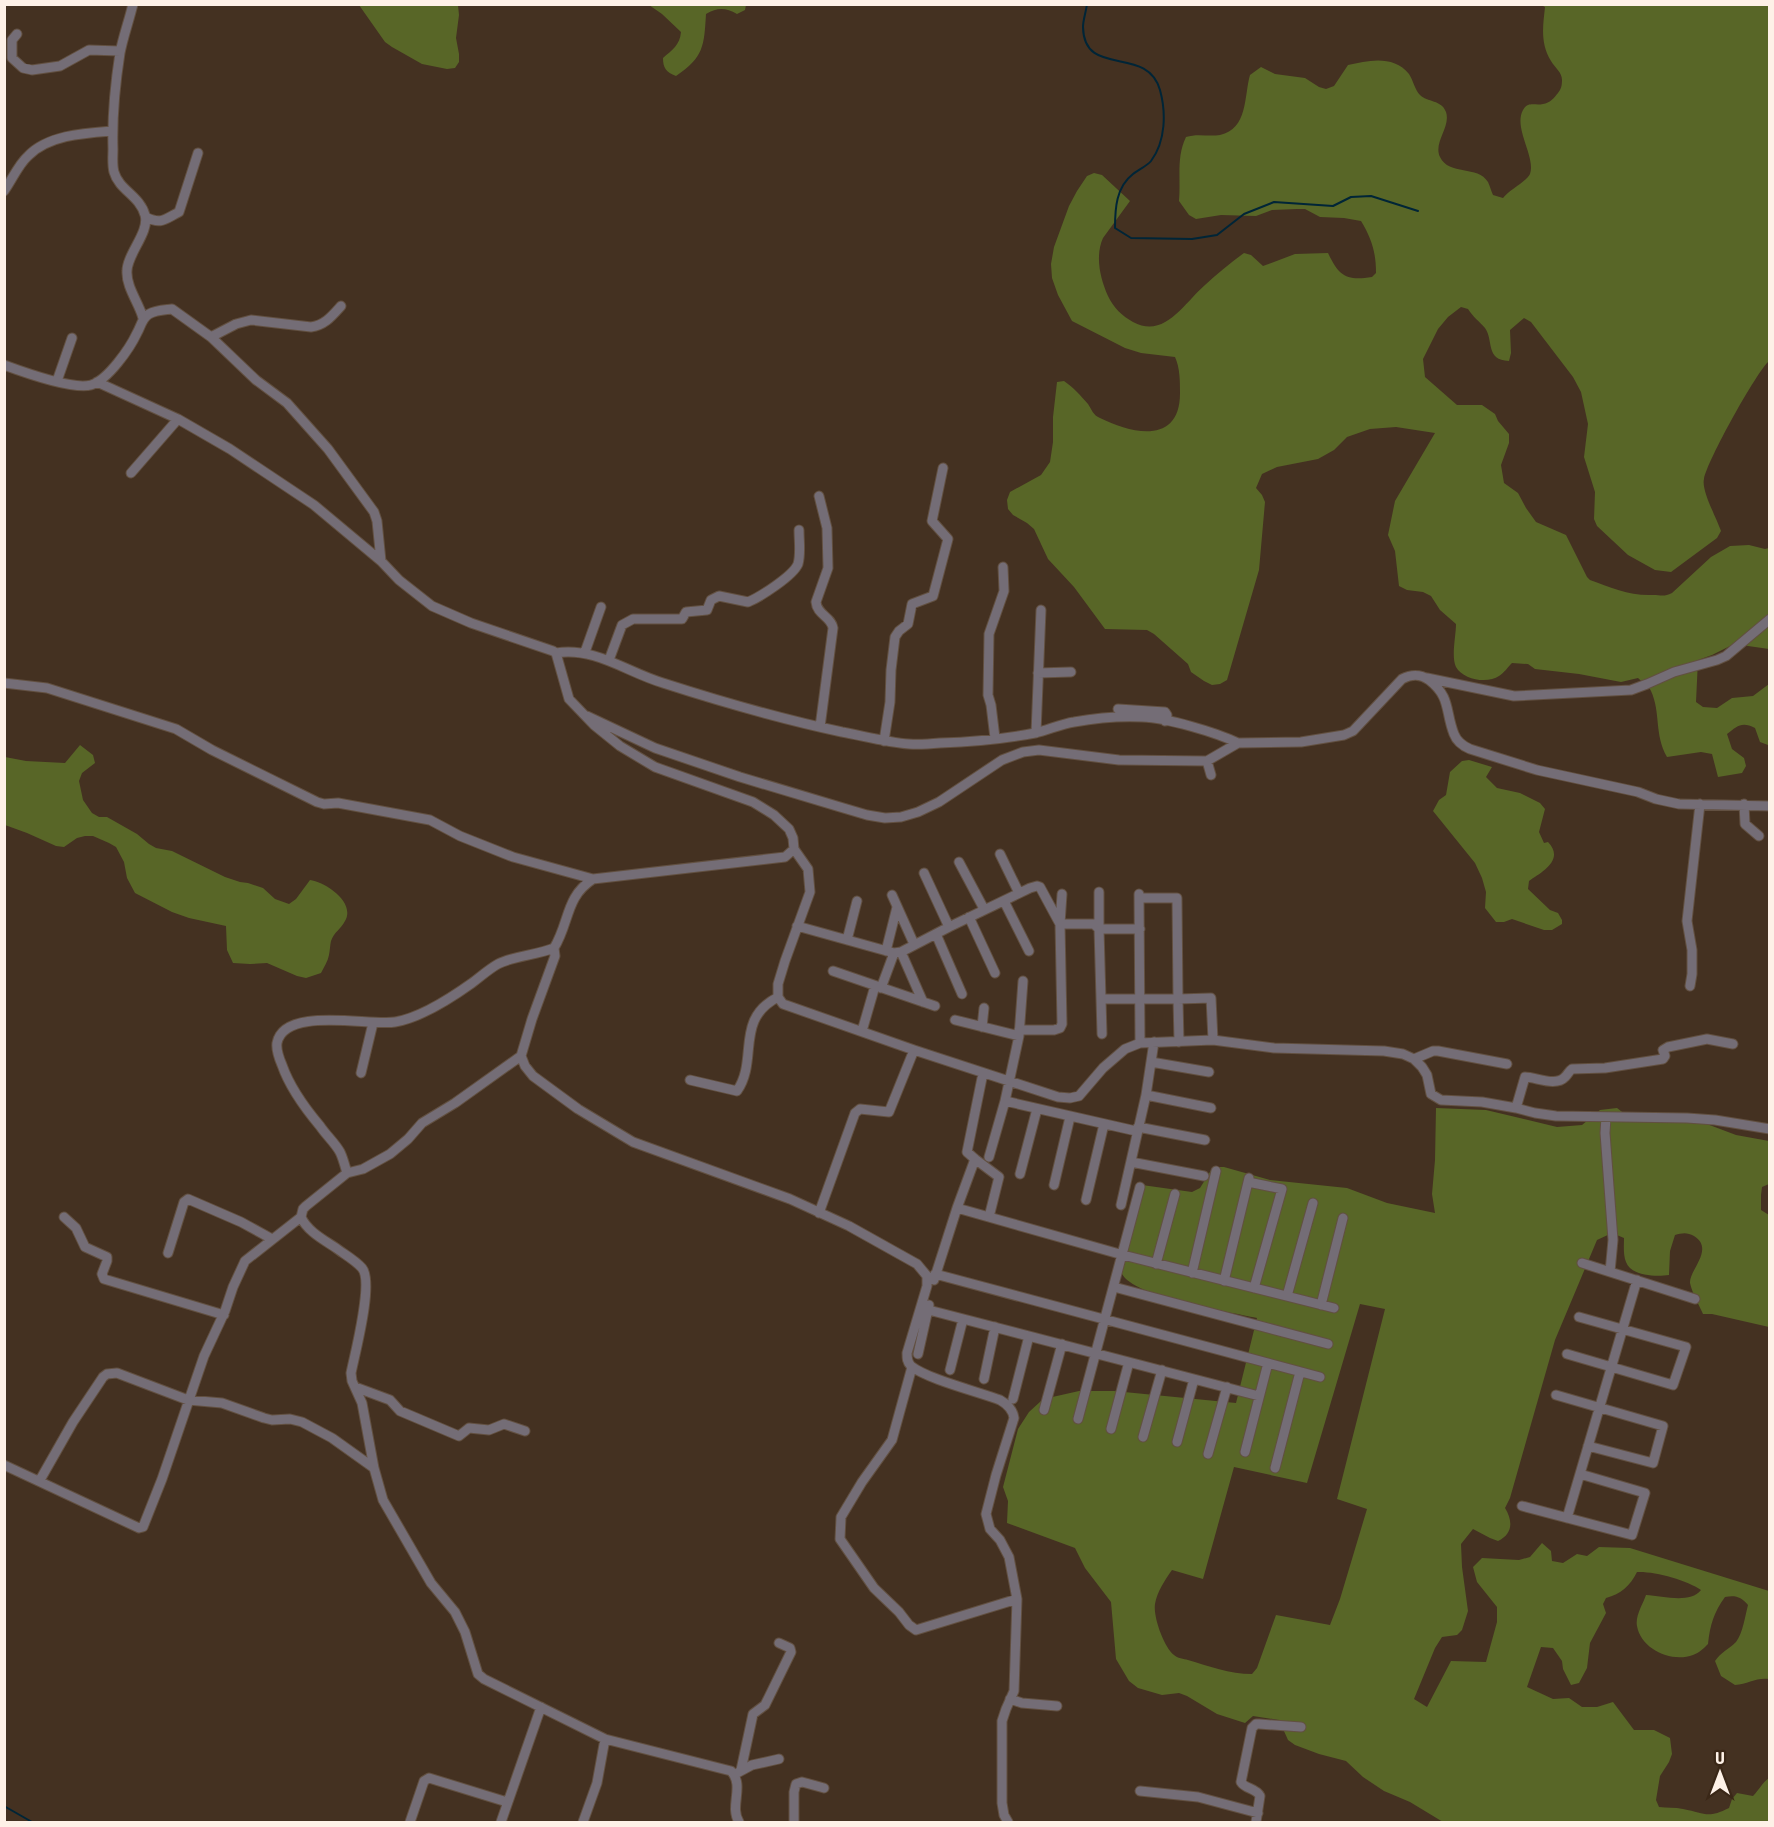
<svg xmlns="http://www.w3.org/2000/svg" width="1774" height="1827" font-family="'Asap Condensed',sans-serif">
<style>
.forest{fill:#586627;fill-rule:evenodd}
.lines{fill:none;stroke-linecap:round;stroke-linejoin:round}
.stream{stroke:#002537;stroke-width:2}
.minor-casing{stroke:#625041;stroke-width:11}
.minor{stroke:#746d76;stroke-width:9}
</style>
<rect width="100%" height="100%" fill="#443121"/>
<path class="forest" d="M359 5H458L459 15 456 38 459 54V62L455 68 447 69 422 64 392 47 385 42Z
M649 5H746L745 10 737 14C726 8 718 7 706 14 704 46 704 57 676 76 666 72 663 68 663 58 672 50 680 45 681 32L662 14Z
M1541 5H1769V361C1757 371 1707 461 1704 479 1701 490 1717 519 1721 531L1717 538 1671 572 1655 570 1628 555 1597 526 1594 519 1595 492 1584 457 1588 424 1581 392 1573 377 1531 322 1524 318 1510 330 1511 353 1509 361C1485 360 1494 341 1485 328 1479 321 1473 317 1468 309L1461 307 1448 317 1438 329 1423 359 1425 377 1457 405H1482L1495 414 1498 421 1509 434V443L1501 465 1504 483 1518 493 1526 508 1536 522 1566 535 1587 577 1590 580C1612 588 1629 596 1653 595 1661 595 1664 597 1672 593L1711 557 1730 546 1749 545 1765 549 1769 548V649L1734 644 1712 655 1698 660 1696 702 1703 707 1717 708 1732 698 1753 696 1769 684 1770 740 1768 745 1760 742 1755 728C1742 721 1737 726 1727 734L1732 749 1744 758 1746 766 1742 773 1718 777 1712 754 1701 752 1667 757C1654 734 1661 713 1651 691 1649 686 1642 682 1638 678L1621 682 1579 674 1535 669 1528 664 1512 663C1508 667 1504 673 1499 676 1488 684 1463 680 1456 667 1451 657 1456 636 1456 624L1440 610 1431 596 1423 592 1407 590 1399 586 1395 551 1388 535 1395 501 1435 433 1396 427 1370 429 1347 437 1334 450 1318 459 1277 467 1262 474 1256 488 1262 495 1265 502 1259 570 1227 680 1220 684 1212 685 1204 681 1191 672 1188 664 1154 634 1147 630 1105 629 1074 587 1048 559 1034 529 1027 523 1013 515 1008 509 1007 500 1010 492 1041 475 1050 462 1053 442V417L1057 382 1064 381C1073 387 1081 396 1088 404 1092 410 1093 415 1100 418 1132 434 1180 445 1180 393 1180 381 1180 368 1175 357L1141 353 1125 348 1072 321 1058 295 1052 278 1051 264 1054 247 1069 206 1077 191 1087 176 1094 173 1102 175 1130 201 1103 238C1095 256 1100 278 1108 296 1113 307 1122 316 1133 322 1165 339 1184 303 1205 285 1217 274 1230 263 1244 253L1251 255 1263 266 1295 254 1328 253C1339 276 1346 281 1372 277L1376 273C1376 253 1372 239 1361 221L1344 218 1320 217 1305 209H1297L1272 210 1256 216 1221 215 1196 219 1189 215 1179 201C1181 178 1176 158 1186 137 1198 133 1208 137 1220 135 1248 129 1244 96 1250 75L1261 67 1275 74 1305 78 1319 87 1326 89 1334 86 1348 65C1369 60 1394 55 1409 74 1413 80 1415 90 1420 95 1427 102 1442 100 1446 112 1451 127 1433 142 1440 157 1449 176 1478 165 1488 182 1490 186 1491 191 1493 195L1503 198C1509 190 1527 181 1530 174 1536 157 1513 128 1523 110 1528 101 1535 106 1543 104 1550 103 1554 98 1558 93 1561 89 1562 86 1562 80 1562 72 1555 68 1551 61 1540 43 1543 26 1545 7Z
M80 745 93 755 95 763 82 773 79 781 83 800 92 813 99 817H107L137 834 149 844 156 848 172 851 225 877 240 882 248 883 263 888 275 899 289 904 296 899 310 880C325 882 356 902 345 921 341 929 334 932 331 941 330 945 330 950 329 955 328 961 324 967 321 973L306 978 297 976 267 963 250 964 233 963 227 950 226 926 189 918 172 912 135 893 127 878 124 862 116 847 109 843 93 836H85L77 838 64 847 56 846 27 833 5 825V757L26 761 65 763Z
M1469 760 1492 767 1486 777 1497 788 1520 793 1540 803 1545 809 1539 832 1544 843 1548 842C1565 860 1542 872 1529 881L1528 889 1550 910 1558 913 1562 920V924L1552 930H1544L1512 919 1504 922H1496L1485 908 1486 892 1482 878 1475 863 1433 811 1439 800 1446 795 1450 772 1462 761Z
M1436 1108 1486 1110 1557 1127 1582 1125 1600 1110 1617 1108 1635 1122 1666 1113 1683 1115 1736 1135 1769 1141V1184L1762 1187 1761 1195V1210L1769 1215V1327L1712 1314H1703C1699 1305 1692 1293 1690 1283 1689 1270 1715 1249 1694 1236 1687 1232 1682 1233 1675 1235L1670 1251 1669 1275C1656 1277 1631 1276 1626 1262 1623 1255 1624 1245 1624 1238L1612 1233 1597 1240 1555 1340 1510 1498 1505 1508C1513 1521 1513 1534 1498 1541L1490 1538 1473 1529 1461 1544 1462 1567 1468 1611 1462 1630 1457 1635 1442 1637 1435 1648 1414 1699 1427 1707 1451 1661 1486 1662 1497 1622V1607L1477 1582 1473 1567 1482 1558 1519 1560 1530 1557 1542 1543 1551 1551 1552 1561 1563 1563 1577 1554 1587 1556 1599 1547 1630 1548 1769 1591V1679C1757 1677 1748 1684 1735 1685L1721 1676 1715 1661C1721 1652 1729 1649 1736 1642 1743 1633 1745 1616 1748 1605 1741 1597 1736 1595 1725 1597 1714 1612 1710 1625 1708 1644 1704 1648 1699 1653 1693 1655 1671 1663 1641 1649 1637 1626 1635 1616 1643 1604 1646 1595 1663 1596 1690 1604 1701 1590 1687 1580 1654 1571 1637 1572 1630 1586 1621 1594 1606 1598L1603 1604 1606 1613 1590 1643 1587 1668 1579 1683 1571 1685 1563 1669 1562 1661 1553 1648 1541 1647 1527 1687 1553 1699 1569 1698 1582 1707H1597L1613 1702 1634 1730H1654L1670 1738 1672 1754 1669 1762 1660 1776 1656 1800 1659 1807C1667 1808 1675 1807 1683 1809 1705 1813 1707 1819 1729 1808L1732 1799 1737 1793 1753 1796C1759 1790 1762 1783 1769 1778V1822H1443L1410 1802 1384 1791 1363 1777 1346 1761 1319 1754 1295 1745 1288 1740 1279 1720 1253 1716 1245 1723 1217 1714 1187 1696 1179 1693 1162 1695 1138 1688 1129 1681 1116 1659 1111 1602 1085 1568 1075 1548 1007 1523 1008 1501 1003 1487 1018 1429 1029 1412 1041 1401 1048 1398 1079 1391H1114L1236 1403 1257 1318C1226 1311 1146 1299 1125 1278 1121 1274 1119 1266 1117 1261L1142 1185 1192 1192 1200 1188 1213 1167H1224L1270 1180 1347 1188 1387 1203 1435 1213 1432 1194 1435 1160ZM1360 1304 1385 1309 1337 1499 1367 1509 1340 1599 1330 1625 1276 1615 1257 1668 1252 1674C1230 1674 1208 1666 1188 1660 1184 1659 1177 1658 1174 1655 1164 1647 1153 1617 1155 1604 1157 1592 1165 1580 1172 1570L1203 1579 1234 1467 1307 1483Z"/>
<g class="lines">
<path class="stream" d="M1087 4C1086 12 1083 20 1083 27 1084 79 1147 44 1160 90 1166 112 1166 141 1151 161 1147 166 1138 170 1133 174 1116 187 1115 209 1115 228L1131 238 1192 239 1217 235 1244 214 1274 202 1333 206 1351 197 1371 196 1418 211
M4 1806 32 1822"/>
<defs>
<path id="minor" d="M133 4C129 21 123 37 120 53 115 85 112 117 113 149 113 156 112 165 114 172 119 190 140 196 145 215 150 232 127 254 127 271 126 287 139 303 143 318
M17 34 12 40V58L23 68 32 70 60 66 89 50 120 51
M4 191C12 180 18 165 28 156 48 135 85 133 112 131
M146 217C161 225 165 219 179 212L198 153
M211 337 236 324 251 320 311 327C325 325 332 316 341 306
M4 365C23 372 73 390 91 385 108 380 130 348 137 333 141 326 142 318 149 314 156 310 164 310 172 309L211 337 256 380 287 403 328 449 374 512 377 521 381 561 399 580 432 606 471 623 553 651 556 653 569 699 594 725 620 746 655 767 753 802 774 815 789 829 793 838 794 849 785 857 593 879C565 897 570 922 554 948 537 955 513 956 498 964 489 969 480 977 472 983 451 998 420 1018 395 1022 368 1026 284 1006 277 1043 276 1050 279 1058 282 1065 290 1088 304 1107 320 1126 326 1135 335 1143 340 1152 343 1158 345 1166 347 1173L306 1206 303 1209 301 1217C307 1231 324 1240 336 1248 344 1254 355 1260 362 1268 374 1282 355 1353 351 1373L352 1381 362 1403 374 1468 383 1500 431 1583 455 1612 465 1632 478 1674 484 1679 605 1739 731 1771C745 1786 729 1806 739 1822
M57 381 72 338
M97 382 178 419 230 449 314 505 381 561
M131 473 178 419
M819 496 827 528 828 568 816 602C817 615 831 616 833 628L820 727
M585 652 601 607
M556 653C596 647 626 672 663 683 722 702 781 719 842 732 864 736 886 742 909 744 919 745 930 744 940 743 972 742 1004 739 1035 733 1048 730 1061 724 1074 722 1096 718 1120 716 1142 717 1167 718 1215 732 1238 743
M609 660 622 625 633 619H682L686 612 707 610 711 600 719 596 748 602C760 597 793 576 798 564 801 554 799 541 799 530
M1038 673 1071 672
M1427 678 1514 696 1631 690 1647 684 1674 672 1717 660 1726 656 1770 619
M4 683 47 688 176 729 212 750 317 802 324 804 338 803 430 820 460 836 513 857 593 879
M1118 709 1165 712 1167 715 1165 721
M587 716 655 748 740 777 840 807 867 815 885 818 901 817 918 812 939 802 1002 760 1023 752 1039 750 1119 760 1207 761 1238 743 1301 742 1344 735 1353 731 1402 679C1412 674 1420 674 1429 680 1451 697 1445 711 1454 734 1457 742 1463 746 1470 749L1537 770 1638 792 1656 799 1679 804 1770 806
M1036 733 1041 610
M995 738 991 705 988 695 989 634 1004 591 1003 567
M884 741 890 702 891 670 895 637 899 631 908 624 912 604 933 596 948 539 932 521 943 468
M1207 761 1211 775
M1744 804 1745 824 1759 836
M794 849 808 869 810 892 785 961 778 984V997L783 1004 914 1050 1058 1097 1070 1098 1079 1096 1103 1068 1125 1049 1140 1043 1213 1040 1274 1048 1384 1051 1403 1054 1414 1059 1422 1067 1427 1075 1431 1094 1441 1100 1482 1102 1516 1108 1525 1077C1536 1077 1556 1087 1565 1077 1568 1074 1569 1071 1572 1069L1605 1068 1663 1059 1665 1056 1663 1050 1668 1047 1707 1039 1733 1044
M1000 854 1019 893
M959 862 984 909
M924 873 949 927
M1099 892V929H1140
M1062 894 1060 924H1094L1099 929 1102 1034
M1139 894 1140 1043
M892 895 914 944
M1139 898H1177L1178 999 1211 998 1213 1040
M1004 901 1029 951
M969 917 995 973
M797 926 894 953 901 952 949 927 1030 888 1037 886 1040 887 1060 924 1062 1024 1060 1028 1054 1030H1019
M936 934 962 994
M847 940 857 901
M554 948 555 956 532 1019 521 1056 525 1066 533 1076 578 1109 633 1142 790 1199 849 1226 917 1264 927 1276V1286L907 1353C907 1358 907 1362 911 1366 927 1379 979 1392 1000 1400 1007 1404 1013 1410 1014 1418L996 1475 986 1514 990 1529 1000 1540 1009 1557 1017 1599 1014 1691 1006 1709 1002 1721V1803L1004 1815 1008 1822
M886 951 897 907
M901 952 923 1002
M833 971 935 1006
M1023 981 1019 1036 1005 1101 1136 1131
M1690 986 1692 974V950L1687 921 1700 804
M881 988 894 953
M1101 999H1178L1179 1042
M955 1020 1019 1036
M982 1027 984 1008
M862 1031 875 986
M1414 1059 1433 1051H1438L1507 1064
M1151 1062 1209 1072
M361 1073 373 1023
M690 1080 737 1091C759 1059 734 1020 778 997
M1146 1095 1211 1108
M1516 1108 1535 1113 1556 1116 1687 1118 1715 1120 1770 1129
M1606 1117 1605 1133 1613 1240 1610 1272
M1138 1127 1205 1140
M989 1157 1005 1101
M975 1159 999 1177 989 1217
M1131 1162 1204 1176
M347 1173 363 1169 390 1154 408 1139 422 1123 455 1103 521 1056
M1020 1174 1037 1109
M1248 1182 1282 1189 1254 1288
M1054 1185 1070 1117
M1086 1200 1104 1124
M1121 1205 1146 1095 1154 1042
M957 1208 1123 1255 1334 1308
M819 1213 855 1113 860 1109 889 1112 914 1050
M64 1217 76 1228 85 1247 107 1257V1261L102 1274 104 1279 224 1315
M168 1253 184 1202 188 1199 241 1222 272 1239
M1582 1263 1695 1299
M1156 1264 1175 1194
M1192 1273 1216 1171
M935 1274 1320 1377
M934 1280 957 1208 975 1159 967 1152 983 1073
M1224 1281 1249 1178
M1114 1287 1328 1344
M1287 1296 1313 1203
M1321 1305 1343 1218
M921 1308 1259 1396
M918 1354 929 1305
M1567 1354 1673 1385 1686 1347 1579 1317
M912 1367 892 1440 862 1482 841 1517 840 1539 874 1588 899 1612 909 1625 916 1630 1017 1599
M950 1370 963 1319
M984 1379 995 1327
M355 1387 390 1400 400 1411 459 1436 469 1428 489 1430 504 1424 525 1431
M1556 1395 1663 1426 1653 1463 1588 1446
M1013 1399 1029 1336
M1044 1410 1062 1344
M1078 1419 1140 1187
M1111 1429 1129 1362
M1143 1437 1162 1370
M1177 1442 1194 1379
M1245 1452 1268 1363
M1208 1454 1227 1387
M4 1465 139 1528 143 1527 162 1479 204 1356 225 1311 233 1287 245 1261 301 1217
M1275 1468 1300 1372
M40 1480 73 1422 103 1377 107 1374 117 1373 188 1400 222 1403 264 1418 272 1420 290 1419 302 1422 332 1438 374 1468
M1522 1506 1632 1535 1645 1493 1580 1474
M1567 1518 1637 1280
M1010 1699 1022 1703 1057 1706
M741 1770 753 1714 765 1705 791 1652 790 1648 779 1643
M739 1772 752 1765 779 1759
M1140 1791 1198 1797 1258 1813
M410 1822 424 1781 429 1778 507 1802
M501 1822 541 1707
M583 1822 597 1783 605 1739
M794 1822V1792L796 1784 802 1782 824 1788
M1256 1822 1260 1796C1256 1788 1245 1789 1241 1782L1252 1728 1256 1724H1259L1301 1727"/>
</defs>
<use href="#minor" class="minor-casing"/>
<use href="#minor" class="minor"/>
</g>
<rect width="1774" height="1827" fill="none" stroke="#fef1e7" stroke-width="12"/>
<g transform="translate(1720 1773)" stroke="#3a2717" stroke-width="4.5" paint-order="stroke">
<path d="M0-4.5L10 22L0 15L-10 22Z" fill="#fef1e7"/>
<text y="-9" font-size="16" font-weight="bold" text-anchor="middle" fill="#fef1e7">U</text>
</g>
</svg>
